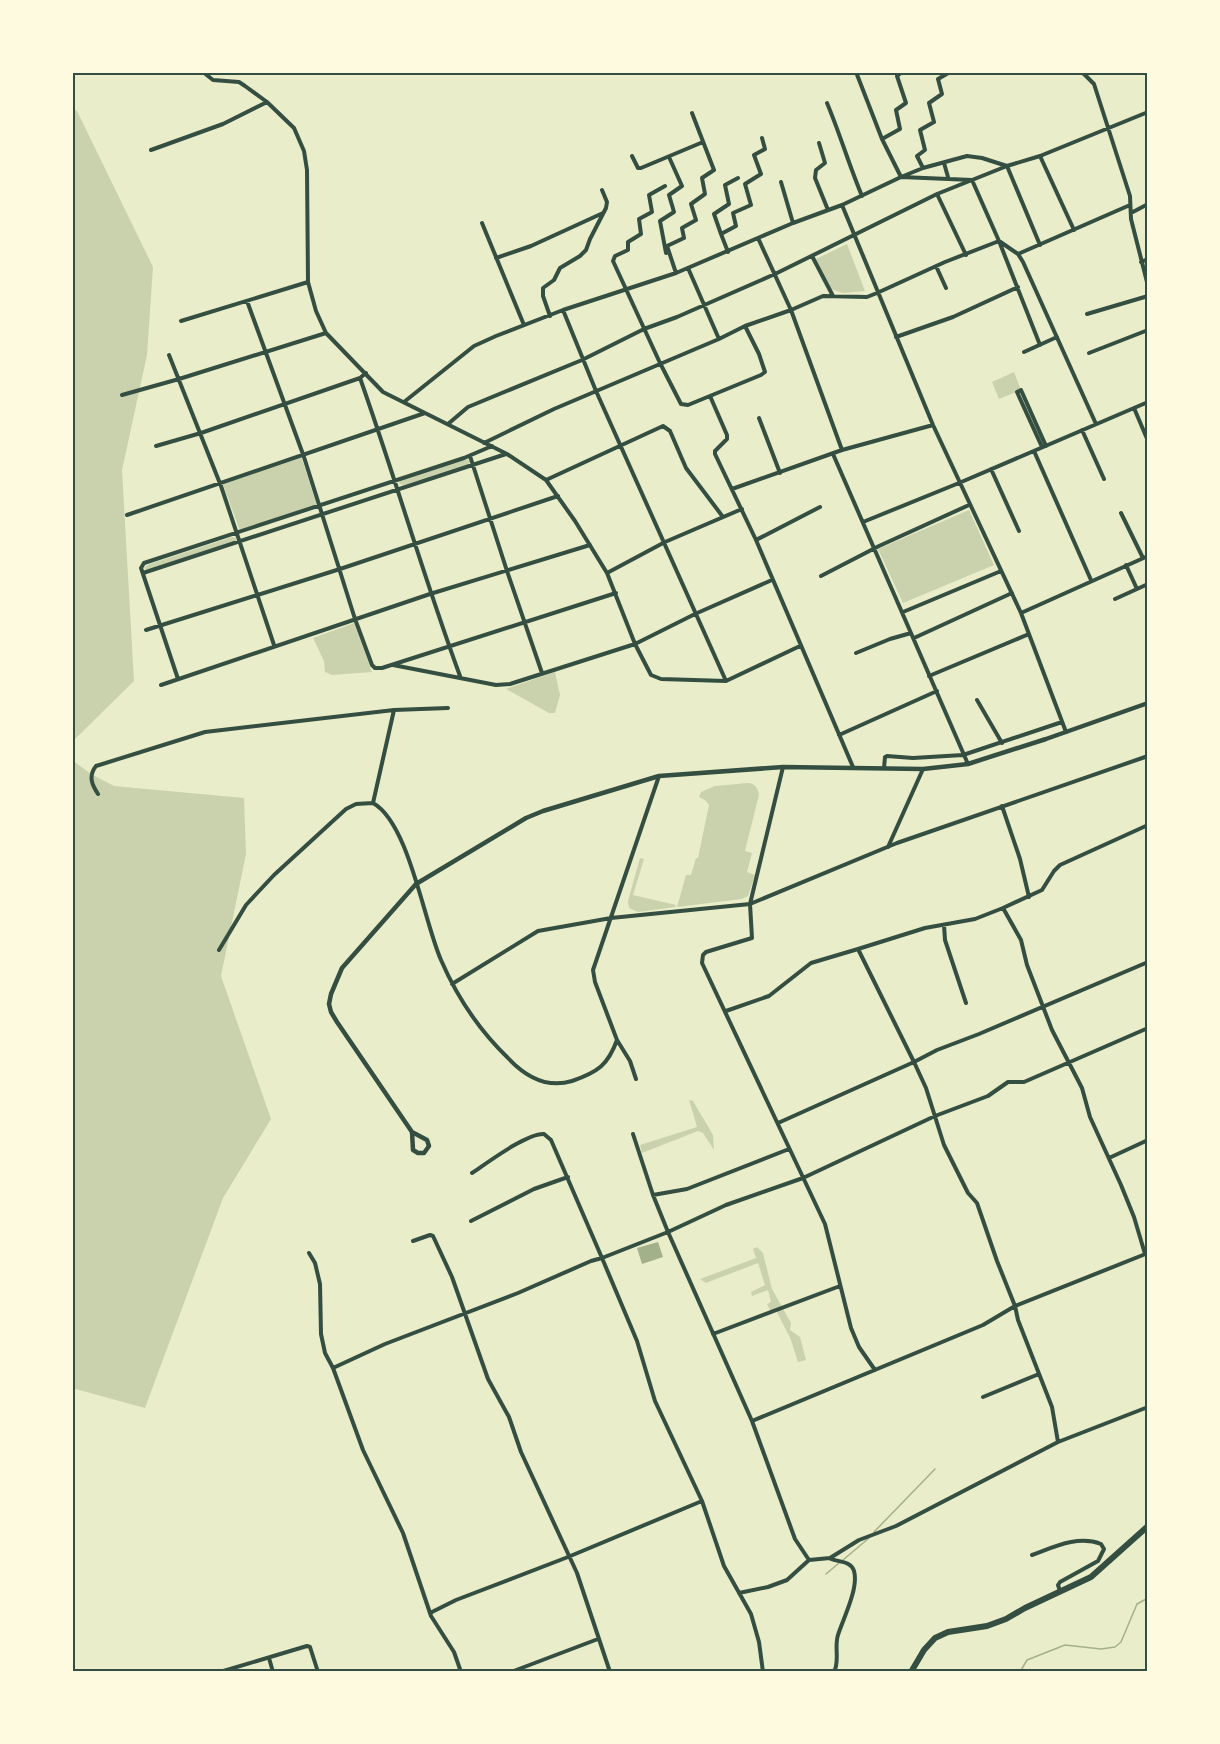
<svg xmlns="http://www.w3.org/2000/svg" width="1220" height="1744" font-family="Bitter,serif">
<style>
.green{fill:#cad2ad}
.water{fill:#a3b18a}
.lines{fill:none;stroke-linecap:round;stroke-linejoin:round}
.stream{stroke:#a3b18a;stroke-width:1.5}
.minor{stroke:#344e41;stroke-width:4}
.tertiary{stroke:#344e41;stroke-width:4.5}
.primary{stroke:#344e41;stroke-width:6}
.neatline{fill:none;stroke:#344e41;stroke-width:2}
</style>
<rect width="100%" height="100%" fill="#e9edc9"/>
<path class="green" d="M72 108 77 111 153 267 147 355 122 470 134 681 72 742Z
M847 244 865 291 843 293 831 289 816 259Z
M1014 372 1021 390 999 399 992 382Z
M304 457 302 459 317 506 240 531 223 484Z
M466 459 470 461 469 465 404 485 399 484 400 481Z
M969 510 994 565 903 603 878 549Z
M232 537 236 538V541L147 570 144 568 147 565Z
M354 623 372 672 332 675 325 672 324 661 313 638Z
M555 672 560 695 555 713H549L506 689Z
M72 760 91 774 114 786 244 798 246 854 221 976 271 1119 223 1198 145 1408 72 1388Z
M748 783C755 783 758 788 759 795L745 851 752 853 747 872 755 875 748 896 742 899 677 907 686 875H691L696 858H698L709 805 705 800 699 797 701 792 715 786Z
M640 858 644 859 633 895 676 905 675 907 638 912 629 908 628 901Z
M689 1100 693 1101 713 1135 714 1150 703 1133 698 1131 642 1153 640 1145 697 1127Z
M757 1247 763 1253 772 1289 791 1323 790 1330 800 1337 806 1360 798 1362 791 1340 776 1310H770L767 1304 771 1302 768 1290 752 1296 751 1292 765 1285 758 1263 706 1283 700 1279 756 1258 753 1249Z"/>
<path class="water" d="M658 1242 663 1257 642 1264 637 1248Z"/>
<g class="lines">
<path class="stream" d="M874 1532 935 1469
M843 1560 869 1538
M826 1574 839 1563
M1020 1672 1027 1660 1065 1645 1101 1649 1115 1647 1121 1642 1137 1604 1148 1598"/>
<path class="minor" d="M203 72 213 80 239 82 245 86 267 102 294 128 304 151 307 170 308 282 316 311 326 333 383 392 507 454 546 480 575 521 607 573 635 644 651 675 661 679 726 681 800 646
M856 72 882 139 901 177 923 168 967 156 982 158 1007 166 1040 245
M1079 72 1084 74 1094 84 1130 196 1131 219 1148 286
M827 103C840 134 849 165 862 196
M882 139 900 129 896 110 906 103 897 76 902 72
M819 143 825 163 816 170 815 178 828 210
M151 150 223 124 267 102
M632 156 638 168H641L703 142
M1040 156 1074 230
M944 163 948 177
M923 168 917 156 925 150 920 130 934 122 929 103 942 94 938 79 950 72
M781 182 793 223
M665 186 649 195 652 212 639 219 641 234 628 242V250L615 256 613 261 660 363 681 404 688 405 761 375 765 372 759 354 745 326
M937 194 966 255
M842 205 933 425 1021 613 1066 732
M1131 213 1148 204
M482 223 524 325
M721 234 714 214 729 204 725 185 738 178
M758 238 791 310 842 450
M728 252 721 234 736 226 733 213 751 205 745 184 761 174 754 155 765 149 762 138
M666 253 660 221 674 212 669 195 682 186 669 157
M1018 254 1130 205
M812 256 833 296
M496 258 531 246 603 213
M1141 262 1148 259
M936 266 946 288
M688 268 719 339
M676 273 667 246 684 238 682 228 696 220 691 204 705 194 702 178 714 170 692 113
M247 301 304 457 355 619 372 665 375 668H382L616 593
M563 310 596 391 726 681
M1087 314 1148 296
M550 316 543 296V288L554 280 560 268 580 256 586 250 590 239 606 208 607 202 602 190
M181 321 308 282
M896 337 953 317 1018 287
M1024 352 1057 337
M1089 353 1148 330
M169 355 221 486 274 645
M360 378C395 477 424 578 460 676
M122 395 179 379 326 333
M710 396 727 435V439L715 451V454L756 540 853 767
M404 402 474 346 496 336 563 310 676 273 793 223 842 205 901 177 972 180 999 241 1040 345
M1134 408 1148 441
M759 418 780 473
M448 424 468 407 582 360 644 329 677 317 775 274 937 194 1007 166 1040 156 1148 112
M1082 430 1104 479
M484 443 554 409 719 339 745 326 791 310 823 296 867 297 877 293 945 262 999 241 1018 254 1023 262 1096 424
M156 446 201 433 360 378 366 373
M1042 447 1017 392 1021 390 1046 446
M1034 451 1091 580
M833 454 968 764
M470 456 507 571 542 673
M991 469 1019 531
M546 480 663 426 670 431 686 468 723 517
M732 489 842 450 933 425
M1121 513 1143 558
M127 515 425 413
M863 522 959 483 1148 402
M756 540 820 507
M1126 565 1137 589
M143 573 506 454
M607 573 665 542 742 509
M821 576 879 546 969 505
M1115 599 1148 584
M903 612 1001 571
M1021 613 1148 556
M146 630 340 569 558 496
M914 638 1012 593
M856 653 890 639 911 633
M393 665 496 685 510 684 635 644 695 614 772 580
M929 676 1029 634
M178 679 141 568 144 563 464 458 492 446
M161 685 430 594 590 545
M977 700 1002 743
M839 735 937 691
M783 767 750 904 752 938 706 952 703 955 702 963 825 1224 851 1328 859 1347 875 1370
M884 768 885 757 887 756 913 758 963 755 1062 722
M98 794C92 785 88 776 96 766L205 732 394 710 448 708
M373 803 394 710
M1002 806 1020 859 1029 897
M888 847 923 769
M1003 908 975 919 925 928 858 949 914 1062 937 1050 979 1034 1148 962
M944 925 945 940 966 1003
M219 950 246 905 274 875 346 809 356 804 373 803C409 823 424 922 441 960 457 997 479 1030 508 1058 525 1076 546 1089 572 1081 598 1072 608 1065 617 1040L595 982 593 970 659 776
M452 984 538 931 611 918 750 904 897 843 1148 756
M726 1011 769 996 811 963 858 949
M617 1040 630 1061 636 1079
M778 1123 914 1062 926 1088 944 1145 968 1193 977 1203 997 1261 1015 1306 1018 1320 1052 1407 1058 1442
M633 1134 653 1195
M1109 1158 1148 1140
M471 1221 534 1189 568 1177
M413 1241 430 1235 433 1236 452 1277 488 1379 509 1417 521 1452 577 1573 610 1672
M309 1253 315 1263 320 1284 321 1334 325 1353 333 1368 363 1450 403 1533 431 1616 454 1652 461 1672
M1145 1254 1134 1217 1121 1185 1090 1117 1082 1088 1052 1030 1027 965 1021 940 1003 908 1042 890 1054 871 1060 865 1148 825
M713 1334 840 1286
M333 1368 385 1344 518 1293 591 1261 602 1258 551 1140 544 1134C527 1133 487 1163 472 1173
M983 1397 1039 1374
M752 1421 983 1325 1015 1306 1148 1253
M1032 1555C1054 1547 1078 1535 1101 1544L1104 1549 1098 1561 1060 1582 1058 1585 1060 1591
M831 1559C839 1562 851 1561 854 1571 859 1588 843 1619 838 1635 834 1647 840 1661 834 1672
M809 1560 795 1539 752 1421 668 1232 726 1205 803 1178 935 1116 988 1096 1008 1082H1024L1148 1028
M739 1593 768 1587 787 1580 809 1560 830 1558 859 1540 896 1526 1058 1442 1148 1407
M430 1613 456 1600 568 1557 702 1501
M269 1658 273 1672
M220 1672 307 1646 310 1647 318 1672
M511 1672 598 1639
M763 1672 759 1642 751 1614 724 1566 702 1501 655 1401 637 1341 602 1258 668 1232 653 1195 687 1189 789 1149"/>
<path class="tertiary" d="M412 1132 413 1150 418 1153H424L429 1146 427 1140 412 1132 337 1022 331 1012 329 1004 331 994 342 968 416 884 526 818 543 811 659 776 783 767 923 769 968 764 1046 739 1148 703"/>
<path class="primary" d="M911 1672 924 1650 935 1638 948 1632 987 1626 1006 1619 1025 1608 1091 1577 1148 1526"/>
</g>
<rect width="1220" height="1744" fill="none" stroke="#fefae0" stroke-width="147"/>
<rect x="74" y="74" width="1072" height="1596" class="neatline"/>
</svg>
